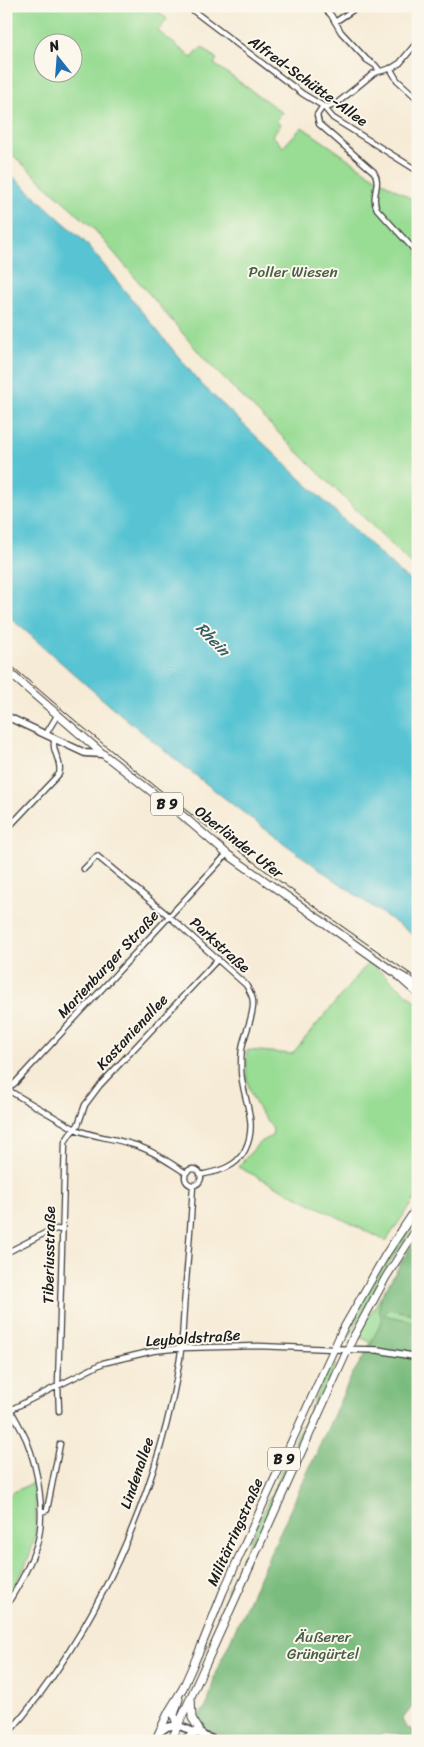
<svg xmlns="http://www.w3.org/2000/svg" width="424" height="1747" font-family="Sriracha,sans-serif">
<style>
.green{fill:#99dc94;stroke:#5a7c58;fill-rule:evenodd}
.forest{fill:#7abc7e;stroke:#4b6c4d}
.water{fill:#59c4d3;stroke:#3a7078}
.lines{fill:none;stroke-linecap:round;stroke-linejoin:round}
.minor-casing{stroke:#3d3b38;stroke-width:7}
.tertiary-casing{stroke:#3d3b38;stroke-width:8}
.secondary-casing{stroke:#3d3b38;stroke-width:9}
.primary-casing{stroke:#3d3b38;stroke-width:9}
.minor{stroke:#fff;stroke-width:4.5}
.tertiary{stroke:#fff;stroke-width:5.5}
.secondary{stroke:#fff;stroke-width:6}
.primary{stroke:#fff;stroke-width:7}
.tram{stroke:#1c1c1c;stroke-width:1}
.labels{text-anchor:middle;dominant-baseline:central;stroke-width:4;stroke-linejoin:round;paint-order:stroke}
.shield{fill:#fbf7ec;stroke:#5f5e5a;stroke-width:1}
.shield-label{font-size:14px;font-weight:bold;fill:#1c1c1c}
.street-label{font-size:15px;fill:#1c1c1c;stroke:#fbf7ec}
.park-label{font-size:15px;fill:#485f46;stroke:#fbf7ec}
.water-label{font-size:16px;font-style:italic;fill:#345f65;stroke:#fbf7ec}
</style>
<rect width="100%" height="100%" fill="#fbf7ec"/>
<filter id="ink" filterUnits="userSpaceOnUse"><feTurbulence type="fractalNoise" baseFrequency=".02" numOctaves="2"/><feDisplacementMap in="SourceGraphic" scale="10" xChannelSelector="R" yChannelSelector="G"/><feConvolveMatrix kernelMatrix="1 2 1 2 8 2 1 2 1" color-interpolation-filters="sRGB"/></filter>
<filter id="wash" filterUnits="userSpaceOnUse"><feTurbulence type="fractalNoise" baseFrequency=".0096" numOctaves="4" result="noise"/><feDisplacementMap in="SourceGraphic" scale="20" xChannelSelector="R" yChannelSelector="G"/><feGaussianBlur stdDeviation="1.12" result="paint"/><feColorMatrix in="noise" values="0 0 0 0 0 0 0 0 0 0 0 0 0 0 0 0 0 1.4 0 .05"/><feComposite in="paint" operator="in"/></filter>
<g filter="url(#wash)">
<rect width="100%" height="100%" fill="#f6ebd6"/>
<path class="green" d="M6 6H152L167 19 158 31 192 58 202 47 217 59 214 64 283 113 276 120 281 125 272 135 283 147 302 127 370 174 418 203V568L409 562 208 363 93 228 6 149ZM42 42H72V72H42Z
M369 962 418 1003V1194L386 1241 238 1167 259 1143 272 1136 273 1129C251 1100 244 1088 247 1051L248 1050 292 1054Z
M418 1212V1220L384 1271 350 1336 343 1337 376 1277Z
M418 1235V1353C398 1350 378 1347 360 1337L362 1328Z
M331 1363 336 1365 176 1714 212 1635 227 1591Z
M34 1482C35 1499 37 1517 35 1533 32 1556 19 1581 6 1600V1496Z"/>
<path class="forest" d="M418 1235V1269L410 1282 418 1286V1315L389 1309 384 1315 418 1322V1699L402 1720 406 1727 418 1733V1741H405L402 1735C393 1732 379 1732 372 1741H236L206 1730 197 1719 208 1703 215 1674 352 1375 364 1356 382 1321 379 1308 381 1297Z"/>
<path class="water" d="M6 170 85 242 200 383 401 574 418 586V938C310 865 205 786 106 702 72 673 40 643 6 614Z"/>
</g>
<g filter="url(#ink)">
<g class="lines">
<defs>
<path id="minor" d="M187 6 303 94 323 106 333 118 418 171
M322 6 331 15 341 32 367 60 375 65 379 70
M335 22 359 6
M390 68 397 80 418 99
M323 106 317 115 319 124 374 172C382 185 370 195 377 209L418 254
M323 106 329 107 336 104 374 73 392 68 400 63 418 41
M46 734 58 714
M6 830 59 774C63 761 50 751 55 738
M84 869 97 856 170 917 246 985C249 990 253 996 253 1002 254 1014 247 1028 244 1040 241 1048 241 1058 241 1067 240 1096 260 1120 245 1150 236 1168 219 1171 200 1175
M6 1089 75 1129C93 1137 113 1138 131 1144 151 1149 168 1162 186 1173
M6 1090 15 1083 227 854
M185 1177a8 8 0 1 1 16 0a8 8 0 1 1-16 0Z
M6 1253 49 1231 56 1229 62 1230
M6 1402C13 1414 20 1426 26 1439 38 1468 46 1514 37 1544 30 1566 18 1587 6 1606
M59 1411 58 1385 65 1142 70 1134 78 1125 85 1105 100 1085 218 959
M6 1412 103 1363 153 1351 181 1348 258 1346 334 1349
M41 1512 47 1510 60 1444
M6 1736C96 1634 159 1492 180 1358 183 1337 183 1316 185 1294 188 1258 191 1221 193 1185"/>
<path id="tertiary" d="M334 1349 378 1350 418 1357"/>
<path id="secondary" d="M6 716 85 753 103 754
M160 1732 167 1727 177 1725 217 1741"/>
<path id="primary" d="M6 670 103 754 183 816 227 854 394 972 418 985
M399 977 418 994
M191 1697 192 1718 203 1736
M177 1725 174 1715 179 1699
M155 1741 169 1711 183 1688 201 1647 223 1592 342 1331 386 1254 418 1206
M171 1741 353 1338 386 1277 418 1227
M180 1741 197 1733"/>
</defs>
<use href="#minor" class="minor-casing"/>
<use href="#tertiary" class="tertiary-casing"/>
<use href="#secondary" class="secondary-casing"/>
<use href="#primary" class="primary-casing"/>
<use href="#minor" class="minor"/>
<use href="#tertiary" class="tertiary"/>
<use href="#secondary" class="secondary"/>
<use href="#primary" class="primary"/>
<path class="tram" d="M6 661C136 776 274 881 418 979"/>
</g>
</g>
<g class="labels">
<g class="shield">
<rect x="151" y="792.5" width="32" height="23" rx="4"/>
<rect x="268" y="1447.5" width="32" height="23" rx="4"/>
</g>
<g class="shield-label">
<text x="167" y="804">B 9</text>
<text x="284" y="1459">B 9</text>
</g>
<g class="street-label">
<text transform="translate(308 81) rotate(36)">Alfred-Schütte-Allee</text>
<text transform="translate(239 842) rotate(38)">Oberländer Ufer</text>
<text transform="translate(220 945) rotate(42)">Parkstraße</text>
<text transform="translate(108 964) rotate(-47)">Marienburger Straße</text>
<text transform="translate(132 1032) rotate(-47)">Kastanienallee</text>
<text transform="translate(49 1255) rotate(-89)">Tiberiusstraße</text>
<text transform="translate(193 1338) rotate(-4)">Leyboldstraße</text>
<text transform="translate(137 1473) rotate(-71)">Lindenallee</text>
<text transform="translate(235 1532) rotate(-66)">Militärringstraße</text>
</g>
<g class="park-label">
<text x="293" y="272">Poller Wiesen</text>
<text x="323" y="1637">Äußerer<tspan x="323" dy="17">Grüngürtel</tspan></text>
</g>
<g class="water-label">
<text transform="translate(213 639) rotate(46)">Rhein</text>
</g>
</g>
<rect width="424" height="1747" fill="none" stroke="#fbf7ec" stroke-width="25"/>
<g transform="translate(58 58) rotate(343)"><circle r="24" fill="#fbf7ec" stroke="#a29f99"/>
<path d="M0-4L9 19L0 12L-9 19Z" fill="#1f6fb2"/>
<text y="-8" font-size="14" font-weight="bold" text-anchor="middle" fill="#1c1c1c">N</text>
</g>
</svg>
